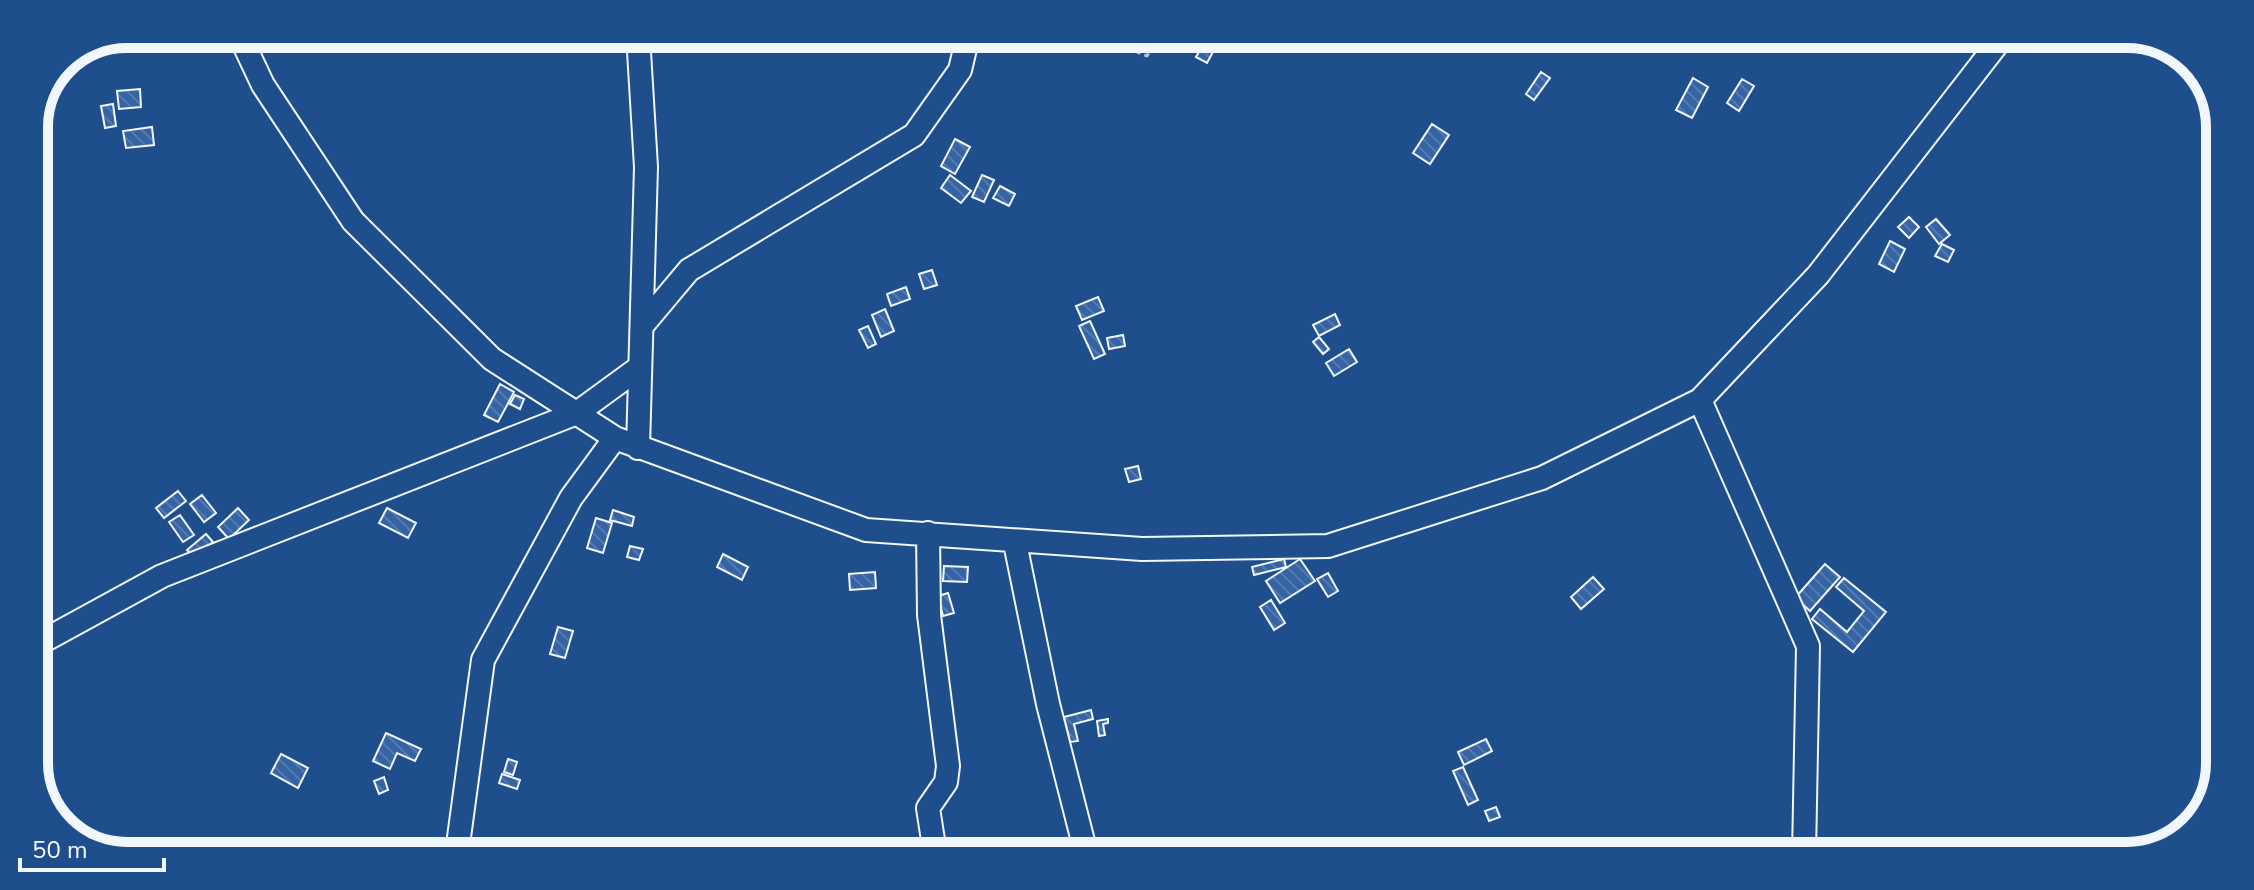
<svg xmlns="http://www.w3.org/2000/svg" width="2254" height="890" font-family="'Nunito Sans',sans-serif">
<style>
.building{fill:url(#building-back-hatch);stroke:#f2f6ff;stroke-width:2}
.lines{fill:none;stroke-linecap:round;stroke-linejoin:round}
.minor-casing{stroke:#f2f6ff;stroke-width:26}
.path{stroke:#b3c4dc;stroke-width:3;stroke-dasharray:6 4;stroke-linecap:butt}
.minor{stroke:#1f4e8c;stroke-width:22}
.rim{fill:none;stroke:#f2f6ff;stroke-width:10}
</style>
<defs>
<pattern id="building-back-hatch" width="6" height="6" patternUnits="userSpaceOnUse" patternTransform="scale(2)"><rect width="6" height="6" fill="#3563a3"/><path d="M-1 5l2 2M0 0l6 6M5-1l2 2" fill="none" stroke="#537ab1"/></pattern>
</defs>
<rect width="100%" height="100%" fill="#1f4e8c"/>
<path class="building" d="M934 36H950L942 48 931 41Z
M1207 37 1220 39 1207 63 1196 57Z
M1541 72 1550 78 1534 100 1526 94Z
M1693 78 1708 87 1692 118 1676 110Z
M1742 79 1754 86 1739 111 1727 103Z
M140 89 141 107 119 109 117 91Z
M113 104 116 126 105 128 101 106Z
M1432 124 1449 135 1430 164 1413 153Z
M152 127 154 145 126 148 123 131Z
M955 139 970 147 955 174 941 166Z
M950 175 971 191 961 203 941 188Z
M982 175 994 180 984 202 972 197Z
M1000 186 1015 194 1009 206 993 198Z
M1909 217 1919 227 1909 238 1898 227Z
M1936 219 1950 235 1939 244 1926 227Z
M1890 241 1905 249 1894 272 1879 264Z
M1942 244 1954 250 1948 262 1935 256Z
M932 270 937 285 924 289 919 274Z
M906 287 910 299 891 306 887 294Z
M1098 297 1104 311 1082 320 1076 306Z
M885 309 894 331 881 337 872 315Z
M1335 314 1340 325 1319 336 1313 325Z
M1090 321 1105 354 1094 359 1079 326Z
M868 326 876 344 868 348 859 330Z
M1123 335 1125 346 1109 349 1107 338Z
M1319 337 1329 349 1323 354 1313 342Z
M1349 349 1357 362 1334 376 1326 363Z
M500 384 514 392 498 422 484 415Z
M515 395 524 399 520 409 510 404Z
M1138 466 1141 479 1129 482 1125 469Z
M178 491 186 501 164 518 156 508Z
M202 495 216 513 204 522 190 504Z
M238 508 249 520 229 539 218 527Z
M387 508 416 523 408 538 379 523Z
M613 510 634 517 632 526 610 520Z
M180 515 194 535 183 542 169 522Z
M596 518 612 523 603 553 587 548Z
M206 534 213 542 195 558 187 550Z
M630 546 643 549 639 560 627 557Z
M723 554 748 567 742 580 717 567Z
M1284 559 1286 567 1254 575 1252 567Z
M1300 559 1315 581 1280 603 1266 581Z
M1825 564 1840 577 1810 611 1795 598Z
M944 566 968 567 967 582 943 581Z
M875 572 876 588 850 590 849 574Z
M1328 573 1338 591 1328 597 1317 579Z
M1593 577 1604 589 1581 609 1571 597Z
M1844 578 1886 612 1853 652 1812 619 1820 609 1847 632 1864 611 1836 587Z
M948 593 954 613 943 616 938 596Z
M1271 600 1285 623 1274 630 1260 607Z
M558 627 573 631 565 658 550 654Z
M1091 710 1093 719 1074 724 1078 741 1070 742 1064 717Z
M1108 719V723L1103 724 1105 735 1099 736 1097 721Z
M386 733 421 749 415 761 397 753 390 769 373 761Z
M1486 739 1492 751 1464 765 1458 752Z
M281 754 308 768 298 788 271 773Z
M508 759 517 762 513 775 504 772Z
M1463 767 1478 800 1468 805 1453 771Z
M502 774 520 780 517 789 499 783Z
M384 777 388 790 379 794 374 781Z
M1496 807 1500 817 1489 821 1485 811Z
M2183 820 2189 829 2183 837 2151 848 2149 845Z"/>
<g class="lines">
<defs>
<path id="minor" d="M239 34 263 85 353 221 492 359 615 438 866 530 1142 549 1328 546 1542 478 1700 400 1818 275 2001 39
M642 326 689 270 914 135 960 70 968 36
M1700 400 1808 646 1804 855
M638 448 646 167 638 35
M928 533 929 615 948 766 946 782 928 808 935 853
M1015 543 1048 704 1086 853
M34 646 162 576 577 413 640 367
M457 852 483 660 571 498 615 438"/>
</defs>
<use href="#minor" class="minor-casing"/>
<path class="path" d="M1098 36 1147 56 1160 37"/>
<use href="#minor" class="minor"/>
</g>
<path d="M0 0H2254V890H0ZM127 48H2127A79 79 0 0 1 2206 127V763A79 79 0 0 1 2127 842H127A79 79 0 0 1 48 763V127A79 79 0 0 1 127 48Z" fill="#1f4e8c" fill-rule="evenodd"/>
<path class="rim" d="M127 48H2127A79 79 0 0 1 2206 127V763A79 79 0 0 1 2127 842H127A79 79 0 0 1 48 763V127A79 79 0 0 1 127 48Z"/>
<path d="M20 858v12h144v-12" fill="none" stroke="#f2f6ff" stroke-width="4"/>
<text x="32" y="858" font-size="24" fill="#f2f6ff" stroke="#1f4e8c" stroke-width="6" paint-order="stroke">50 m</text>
</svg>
